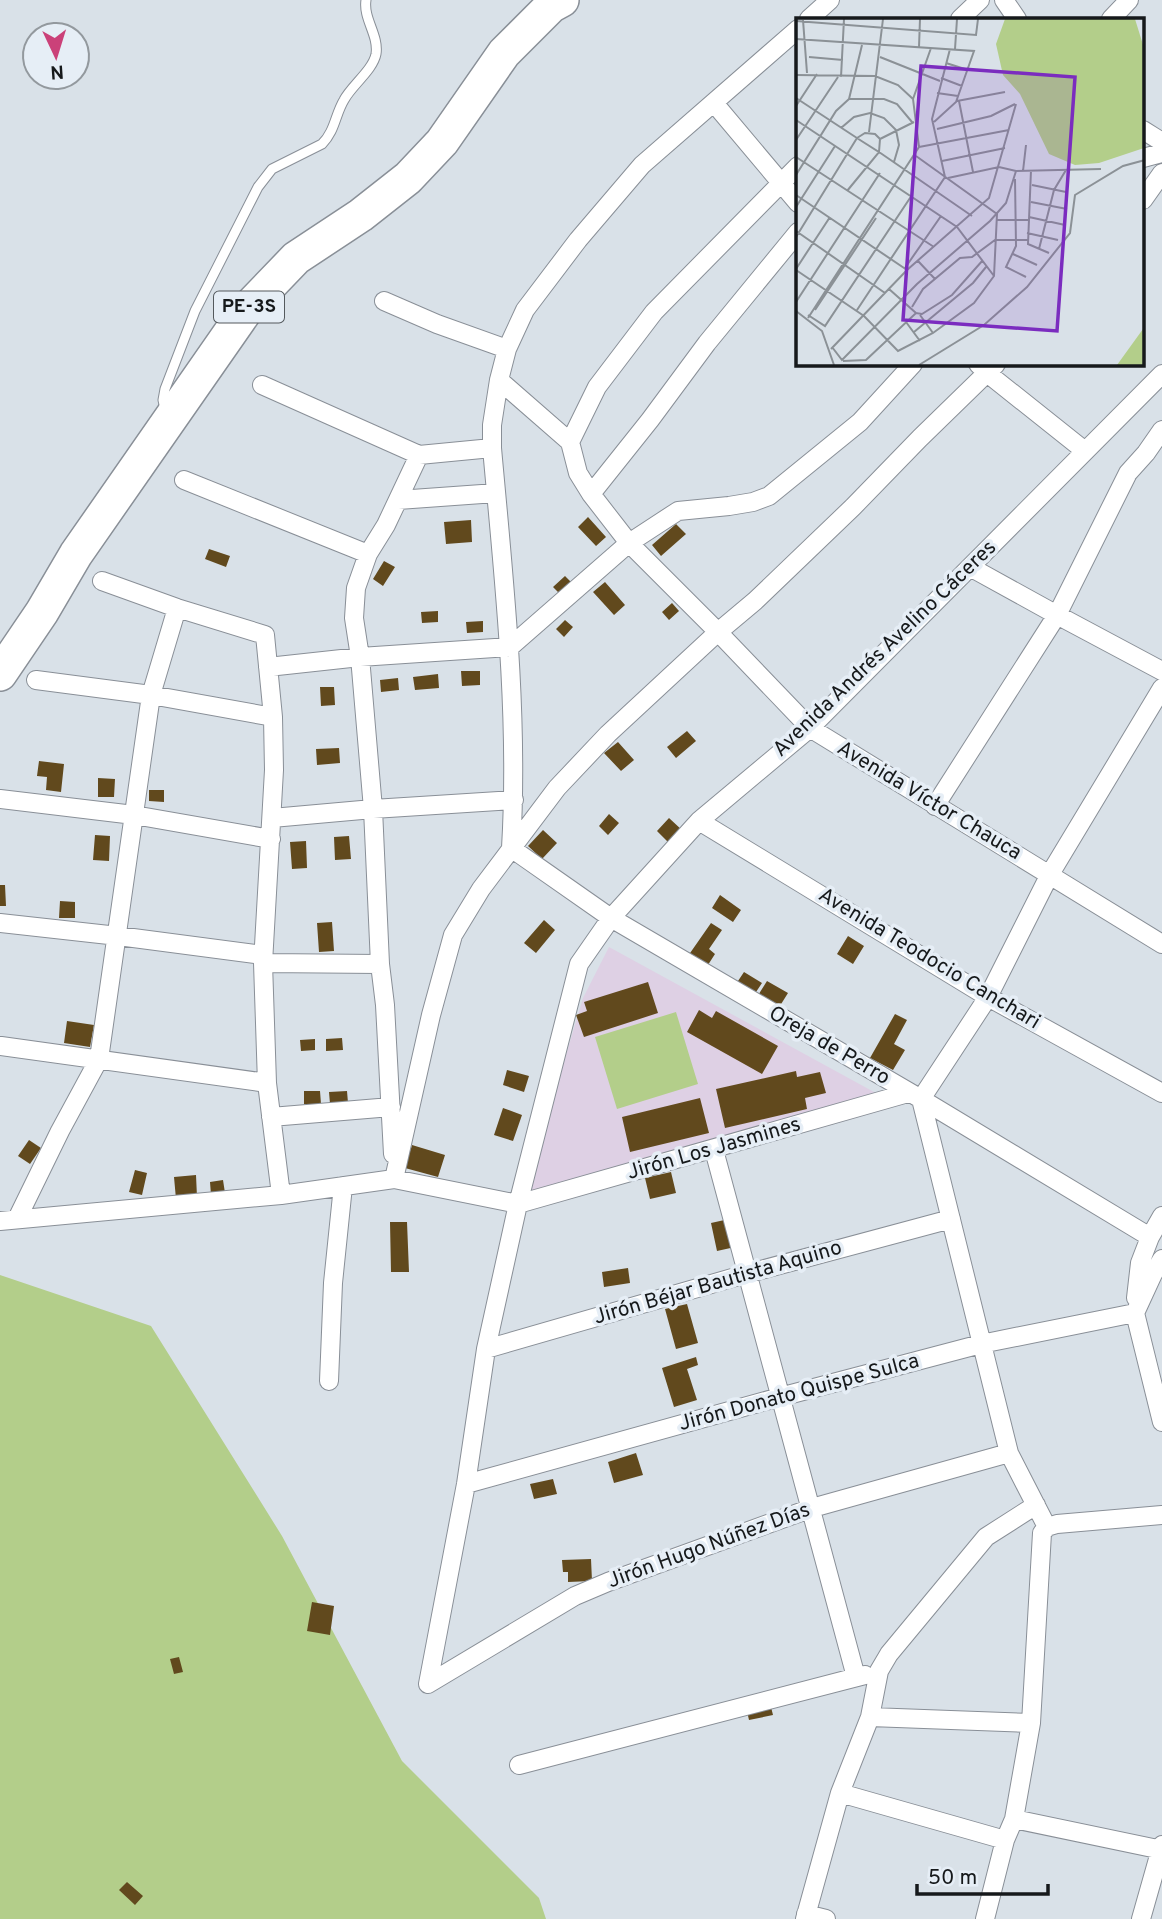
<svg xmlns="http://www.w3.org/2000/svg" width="1162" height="1919" font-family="Overpass,sans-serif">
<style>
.education{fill:#ded0e4}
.green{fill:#b3ce8a}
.building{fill:#61491d}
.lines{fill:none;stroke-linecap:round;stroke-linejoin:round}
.lane-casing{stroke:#898f97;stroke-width:11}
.street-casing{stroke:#898f97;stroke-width:20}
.highway-casing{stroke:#898f97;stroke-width:36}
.lane{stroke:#fff;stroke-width:9}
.street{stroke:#fff;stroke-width:18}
.highway{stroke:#fff;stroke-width:33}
.labels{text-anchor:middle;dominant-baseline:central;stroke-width:7;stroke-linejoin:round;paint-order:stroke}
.shield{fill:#e6eef6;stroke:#54595d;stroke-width:2}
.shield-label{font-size:19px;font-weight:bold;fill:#16191b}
.street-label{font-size:21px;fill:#16191b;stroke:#e6eef6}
.inset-road{fill:none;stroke:#8b9196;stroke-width:2}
.view{fill:#7b2cbf;fill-opacity:0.15;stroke:#7b2cbf;stroke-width:3.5}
.inset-edge{fill:none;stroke:#16191b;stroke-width:3.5}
</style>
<rect width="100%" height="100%" fill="#d9e1e8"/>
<path class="education" d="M609 947 885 1098 525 1192 583 998Z"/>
<path class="green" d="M676 1012 698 1084 617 1109 595 1037Z
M0 1275 151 1326 282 1536 402 1761 539 1898 546 1919H0Z"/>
<path class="building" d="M588 517 606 537 596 546 578 527Z
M471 520 472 542 446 544 444 522Z
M676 524 686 534 661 556 652 545Z
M209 549 230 556 226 567 205 559Z
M384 561 395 567 383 586 373 579Z
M565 576 574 585 563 597 553 587Z
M605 582 625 605 614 615 593 592Z
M672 603 679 611 669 620 662 612Z
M438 611V622L422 623 421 612Z
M565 620 573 627 564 637 556 629Z
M483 621V632L467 633 466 622Z
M461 671H480V685L462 686Z
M438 674 439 688 415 690 413 677Z
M398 678 399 690 381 692 380 680Z
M320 687H334L335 705 321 706Z
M687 731 696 741 676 758 667 747Z
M618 742 634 760 621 771 604 753Z
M339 748 340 763 317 765 316 749Z
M39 761 64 764 61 792 46 790 47 777 37 776Z
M98 778 115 779 114 797H98Z
M149 790H164V802L149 801Z
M609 814 619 823 608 835 599 826Z
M669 818 683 831 670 844 657 831Z
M543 830 557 843 542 859 528 846Z
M95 835 110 836 109 861 93 860Z
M349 836 351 859 335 860 334 837Z
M306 841 307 868 292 869 290 842Z
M0 885H5L6 906H0Z
M720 895 741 910 733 922 712 908Z
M60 901 75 902V918H59Z
M544 920 555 930 536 953 524 943Z
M332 922 334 951 319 952 317 923Z
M711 923 722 930 709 949 715 954 706 968 688 956Z
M848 936 864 946 853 964 837 954Z
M744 972 762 983 754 995 736 984Z
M767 981 788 993 778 1009 757 997Z
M648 982 658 1013 584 1037 576 1015 587 1011 584 1002Z
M699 1010 712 1018 716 1011 778 1046 762 1074 687 1032Z
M895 1014 907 1020 894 1044 905 1050 893 1070 870 1058Z
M67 1021 94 1025 90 1047 64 1043Z
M342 1038 343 1050 326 1051V1039Z
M315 1039V1050L301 1051 300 1040Z
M507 1070 529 1076 524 1092 503 1085Z
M796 1071 797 1077 820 1072 826 1093 805 1098 807 1109 725 1128 716 1089Z
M304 1091H320L321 1104H304Z
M347 1091 348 1103 330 1104 329 1092Z
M700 1098 709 1133 630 1152 622 1117Z
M503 1108 522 1115 513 1141 494 1135Z
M29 1140 41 1148 30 1164 18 1156Z
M412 1145 445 1155 438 1177 405 1168Z
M135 1170 147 1173 142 1195 129 1192Z
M671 1172 676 1193 650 1199 645 1178Z
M196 1175 197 1197 176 1199 174 1177Z
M223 1180 225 1193 211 1195 210 1182Z
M729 1219 735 1247 717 1251 711 1223Z
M390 1222H407L409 1272H391Z
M628 1268 630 1283 604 1287 602 1272Z
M687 1304 698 1343 676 1349 665 1309Z
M696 1357 698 1365 687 1369 697 1400 674 1407 662 1368Z
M636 1453 643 1475 614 1483 608 1462Z
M553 1479 557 1494 534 1499 530 1484Z
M591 1559 592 1581 568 1582V1572H563L562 1560Z
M312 1602 334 1606 330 1635 307 1631Z
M179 1657 183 1672 174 1674 170 1659Z
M770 1703 773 1715 749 1720 746 1707Z
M127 1882 143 1896 135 1905 119 1890Z"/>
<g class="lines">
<defs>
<path id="lane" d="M165 409 163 400 165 389 195 311 258 187 272 169 322 144C335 131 335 115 344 100 351 86 373 70 376 54 379 35 363 19 366 0"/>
<path id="street" d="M1004 0 1017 19
M809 19 830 0
M960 19 980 0
M1111 19 1129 0
M798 29 642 165 578 240 525 310 507 349 499 380 492 425V448C504 581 519 715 511 848L611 918 921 1099 1150 1237
M714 103 798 203
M1143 130 1162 142
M1143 158 1162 153
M1143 200 1162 173
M384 301 437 324 507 349
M978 364 987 373 1085 451
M499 380 570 442 578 473 591 494 629 543 718 632 810 728 1162 944
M262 385 419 455 386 525 368 554 356 588 354 618 360 657 373 809 380 964 385 1005 393 1154
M570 442 597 387 654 312 798 166
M419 455 492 448
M184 480 368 554
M591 494 650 420 707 343 798 232
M398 500 496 493
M970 567 1057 615 1162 671
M102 581 177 608 265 635 273 717 274 770 263 963 267 1083 281 1195
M268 667 360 657 510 647 629 543 678 511 729 506 753 502 769 496 860 422 913 364
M36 680 151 695 273 717
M0 799 134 815 271 839
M935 806 1057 615 1128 473 1146 453 1162 430
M272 818 373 809 514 800
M699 821 988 997 1162 1093
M0 923 118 936 263 955
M263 963 380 964
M1 1046 267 1083
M271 1117 391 1107
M714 1150C760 1326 810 1501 856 1677
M394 1179 431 1015 453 935 481 889 557 788 608 734 718 632 755 601 853 507 920 438 996 364
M17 1219 60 1131 99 1059 151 695 177 608
M0 1221 281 1195 394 1179 518 1204 908 1093
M1162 1259 1153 1274 1135 1313 1162 1422
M1136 1298 1140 1263 1150 1237 1162 1216
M486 1349 746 1274 951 1219
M329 1381 333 1283 343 1186
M466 1484 780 1397 981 1344 1135 1313
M1047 1527 1009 1453 921 1099 988 997 1050 874 1162 688
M428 1684 466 1484 486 1349 518 1204 579 964 611 918 699 821 810 728 1162 374
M428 1684 575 1596 608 1582 812 1508 1009 1453
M870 1717 1031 1723
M519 1765 865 1675
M840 1793 1005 1840
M1014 1819 1162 1850
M806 1914 826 1919
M805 1919 840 1793 870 1717 879 1671 889 1654 986 1537 1036 1505
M985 1919 1005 1840 1014 1819 1031 1723 1042 1533 1047 1527 1057 1524 1162 1515
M1141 1919 1162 1845"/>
<path id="highway" d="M0 674 42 612 76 554 246 310 296 258 361 215 408 178 442 142 504 53 551 6 562 0"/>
</defs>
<use href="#lane" class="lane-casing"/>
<use href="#street" class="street-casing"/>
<use href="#highway" class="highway-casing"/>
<use href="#lane" class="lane"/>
<use href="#street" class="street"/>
<use href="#highway" class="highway"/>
</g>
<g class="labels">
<rect class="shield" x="214" y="291.5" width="70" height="31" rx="5"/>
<g class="shield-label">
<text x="249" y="307">PE-3S</text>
</g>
<g class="street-label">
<text transform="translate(885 649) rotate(-44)">Avenida Andrés Avelino Cáceres</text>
<text transform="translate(929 801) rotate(31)">Avenida Víctor Chauca</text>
<text transform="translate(929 959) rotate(31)">Avenida Teodocio Canchari</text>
<text transform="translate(829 1046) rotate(30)">Oreja de Perro</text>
<text transform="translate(714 1149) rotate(-16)">Jirón Los Jasmines</text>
<text transform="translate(718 1283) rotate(-16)">Jirón Béjar Bautista Aquino</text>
<text transform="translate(799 1393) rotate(-15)">Jirón Donato Quispe Sulca</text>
<text transform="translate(709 1546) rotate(-20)">Jirón Hugo Núñez Días</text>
</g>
</g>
<g transform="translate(796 18)">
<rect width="348" height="348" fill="#d9e1e8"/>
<path d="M209 1H339L348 30V130L303 145 279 147 253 136 224 76 207 57 200 26ZM347 311 348 347H321Z" fill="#b3ce8a"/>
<path class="inset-road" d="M7 2 11 55M0 3 180 17 182 1M0 21 178 33 160 84 138 104M123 29 124 1M159 31 161 1M13 39 47 42M84 39 144 63M150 45 172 52M0 57 79 58 102 67 117 81 123 129 12 300M45 59 48 1M145 60 166 68M141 75 162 78M0 80 64 122 83 134 84 121 79 116 69 115 61 120M53 81 66 27M117 81 135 30M161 83 209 74M163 83 177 154M0 88 21 56M0 102 161 209 198 258M45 110 58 99 74 95 88 100 100 112 103 127 98 144M141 111 195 98 219 86M73 114 87 1M84 121 118 104M0 122 42 59M123 129 213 112M0 139 138 229M146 143 209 130M235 152 232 226 253 235M227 153 230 127M0 157 40 93 53 81H88L101 86 116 104M152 160 203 149 220 153 305 151M219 161 220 228 210 249 230 259M236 167 270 174M51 173 83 134 176 198M0 177 111 252M235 184 271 191M0 189 39 128M233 199 269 207M200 202H233M0 213 89 275M231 215 262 222M0 219 61 120M243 231 258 172 270 152M217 236 241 247M122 243 139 261M109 250 145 198M0 251 34 199M0 252 68 298 102 333 137 315 178 285 198 258 201 196 120 138M93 271 120 295M0 284 84 155M116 289 127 271 164 240 176 239 199 222H232M19 292 80 200M61 292 149 159 136 101 154 31M0 293 26 313 38 347M12 297 29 308 116 177M124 297 137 315M110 304 124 323M118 314 177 265 190 249M36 329 46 342 121 266 194 203 210 185 220 153M35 331 111 252 193 180 220 86M47 343 70 342 120 295 126 296 156 277 187 242M123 347 188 307 231 269 274 215 279 177 327 148 349 142"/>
<path class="view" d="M125 48 279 59 261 313 107 302Z"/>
<rect width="348" height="348" class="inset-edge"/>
</g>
<g transform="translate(56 56) rotate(176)"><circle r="33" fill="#e6eef6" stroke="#93999e" stroke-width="2"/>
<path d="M0-5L12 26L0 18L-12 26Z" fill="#cb4179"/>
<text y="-10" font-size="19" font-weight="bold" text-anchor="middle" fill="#16191b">N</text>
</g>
<path d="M917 1884v10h131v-10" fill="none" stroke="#16191b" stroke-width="3.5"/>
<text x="928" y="1884" font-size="21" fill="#16191b" stroke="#e6eef6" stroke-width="5" paint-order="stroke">50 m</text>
</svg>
